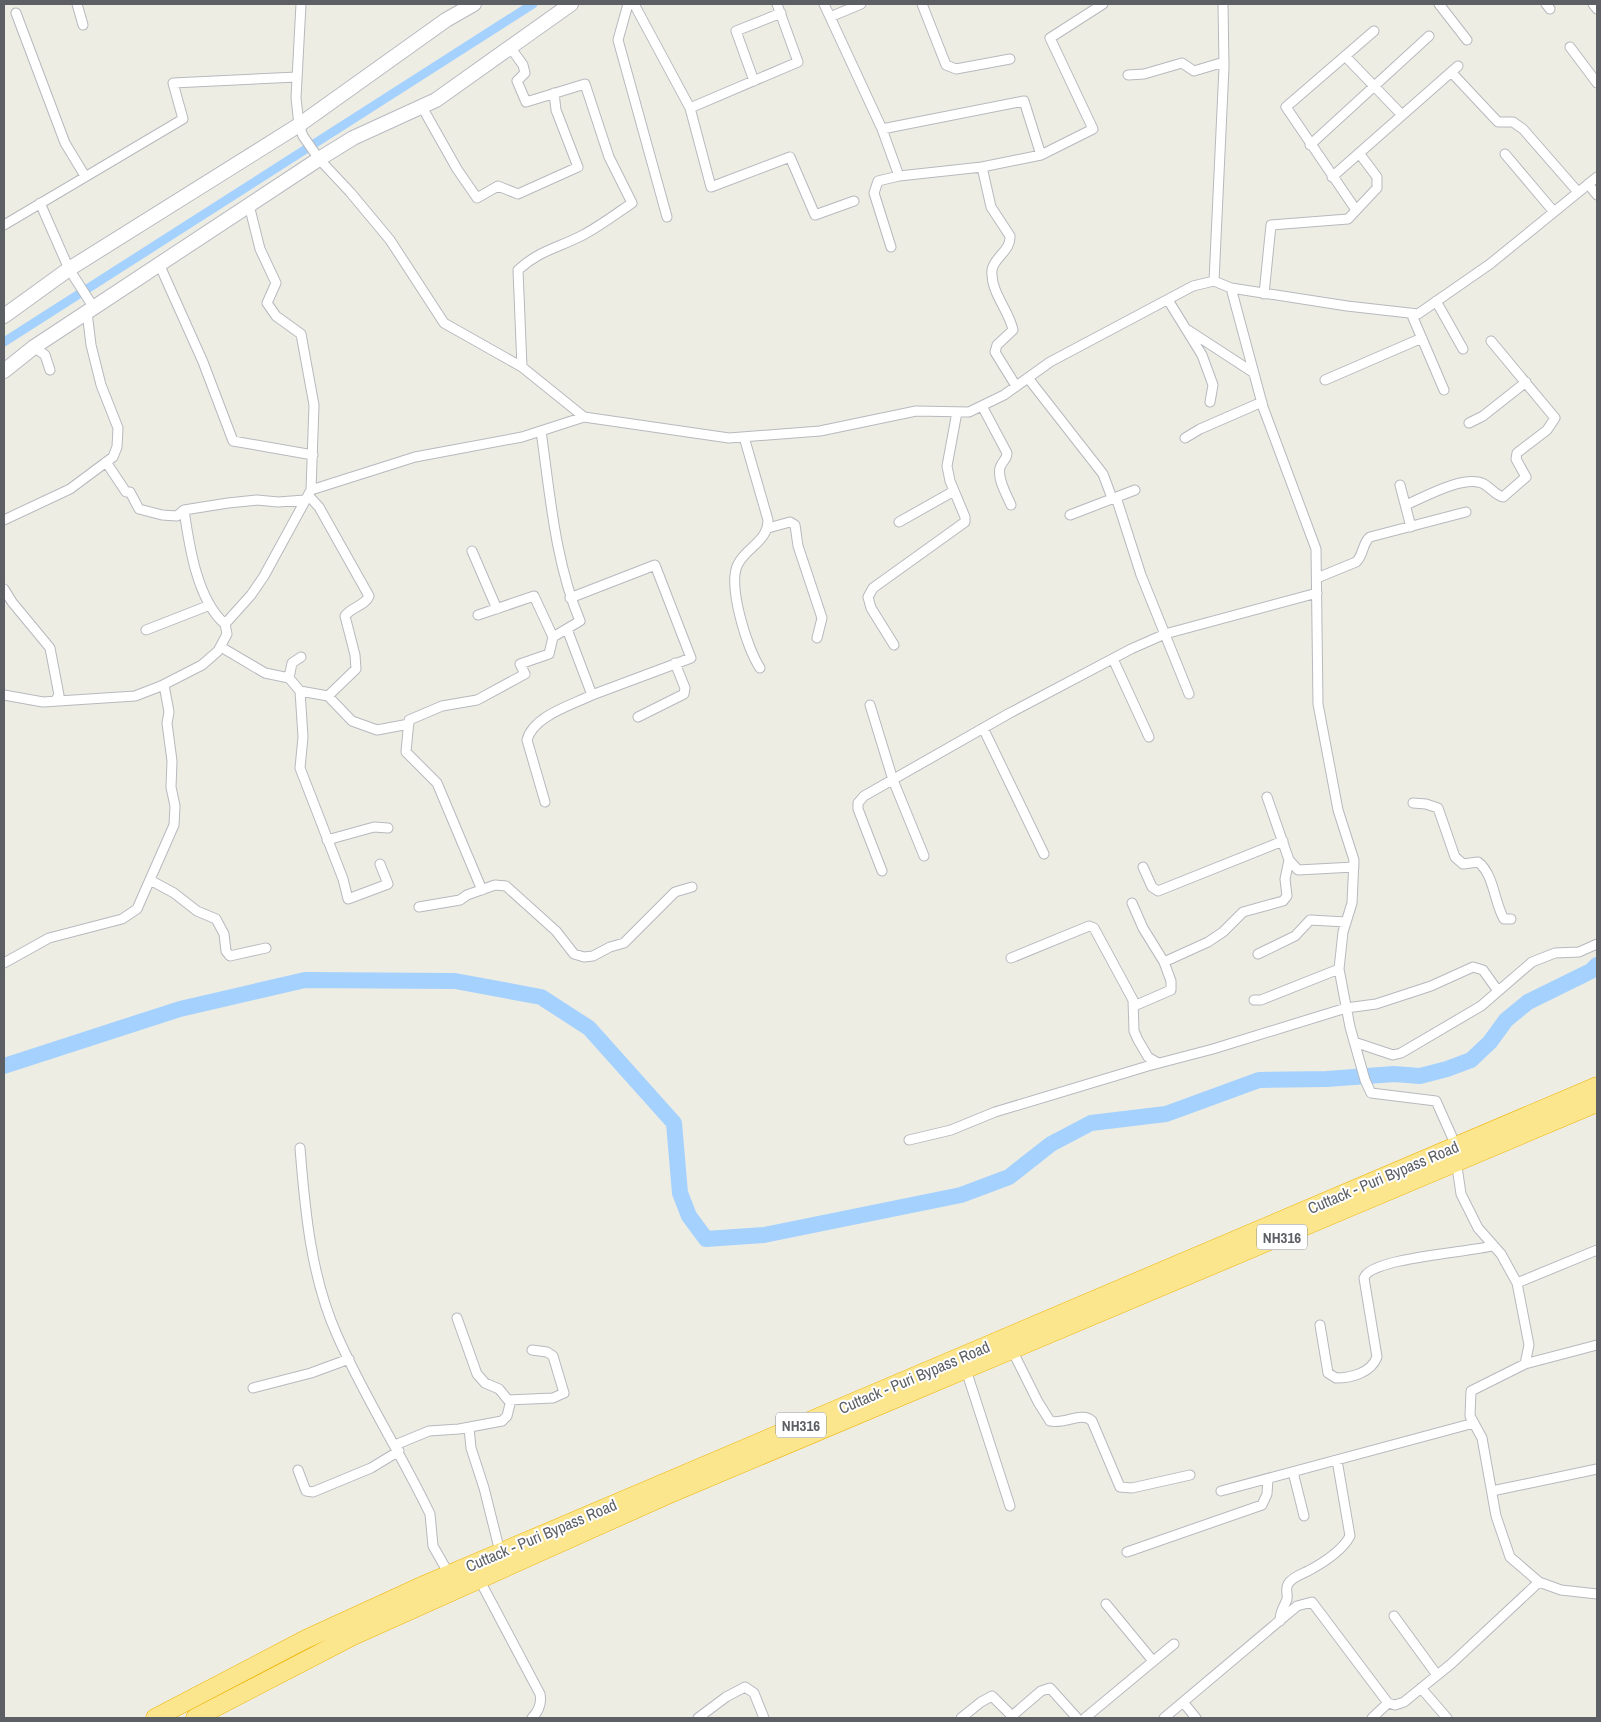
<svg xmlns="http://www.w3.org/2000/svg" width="1601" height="1722" font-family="'Archivo Narrow',sans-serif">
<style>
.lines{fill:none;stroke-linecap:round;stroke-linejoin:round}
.canal{stroke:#a4d1fe;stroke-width:9}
.river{stroke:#a4d1fe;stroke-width:16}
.street-casing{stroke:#b6b9be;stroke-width:11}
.secondary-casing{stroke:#b7bac0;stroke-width:16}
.highway-casing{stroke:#efb403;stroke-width:19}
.street{stroke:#fff;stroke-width:9}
.secondary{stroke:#fff;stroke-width:14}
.highway{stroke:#fbe68e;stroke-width:18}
.labels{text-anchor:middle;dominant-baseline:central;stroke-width:4;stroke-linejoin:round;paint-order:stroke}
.shield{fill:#fff;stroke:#8d8f92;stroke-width:1}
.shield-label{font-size:15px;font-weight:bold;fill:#5c5f64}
.street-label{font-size:16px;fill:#5c5f64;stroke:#fff}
</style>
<rect width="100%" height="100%" fill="#eeede4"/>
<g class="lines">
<path class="canal" d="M4 342 533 4"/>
<path class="river" d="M4 1066 180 1009 305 980 455 981 541 997 589 1028 674 1123 680 1193 689 1216 706 1239 764 1235 961 1195 1009 1177 1051 1144 1091 1123 1166 1114 1259 1080 1327 1079 1394 1074 1420 1076 1447 1069 1471 1060 1490 1042 1506 1020 1528 1002 1591 971 1597 965"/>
<defs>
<path id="street" d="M77 4 83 25
M301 4 296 98 299 125 303 136 319 159 350 192 390 240 444 323 522 367 584 417
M628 4 618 40 667 217
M634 4 690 108 798 62 777 4
M824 4 882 129 1024 101 1041 155
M922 4 946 65 956 69 1010 59
M1223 4 1224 67 1214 281 1231 288 1263 407 1316 549 1318 704 1338 810 1354 860 1352 903 1343 932 1339 969 1350 1027 1365 1080 1371 1093 1436 1101 1453 1139 1461 1194 1478 1228 1501 1254 1517 1283 1529 1345 1525 1364 1471 1391 1470 1416 1482 1438 1496 1516 1510 1557 1539 1582 1561 1590 1597 1594
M1439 4 1467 40
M1546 4 1550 9
M1593 4 1597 9
M16 13 65 143 85 176
M830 17 861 4
M510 47 523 65 525 73 517 81 526 102 585 84 609 157 632 203C616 214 600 226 583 235 558 248 540 250 518 270L522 367
M1570 47 1597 83
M1345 56 1402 115
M1452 73 1498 122H1513L1523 129 1578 192
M1128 75 1144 74 1182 63 1194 71 1224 62
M754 81 736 31 781 13
M422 107 457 169 477 198 498 186 518 194 578 167 556 110 554 93
M690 108 711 187 790 157 815 215 854 201
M882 129 899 176 982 167 991 207 1010 236C1011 251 994 257 992 270 990 292 1009 310 1013 330L997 345 995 352 1016 386
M1310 145 1429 36
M1505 154 1554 212
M982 167 1041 155 1093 129 1050 38 1103 4
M1332 177 1458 66
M1588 184 1597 195
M40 203 69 269 94 308
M249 205 260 249 276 283 267 303 276 316 301 334 314 405 311 490
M1356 210 1286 107 1374 31
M4 225 183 119 173 83 297 77
M891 247 874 193 878 181 899 176
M160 266 203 362 233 441 313 455
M1231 288 1347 306 1418 314 1490 264 1597 177
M1264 294 1271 225 1348 219 1377 188V177L1359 153
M1168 300 1202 355 1213 385 1210 402
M1436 301 1463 349
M1411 313 1444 390
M1188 330 1254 373
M34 347 45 355 50 370
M1028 378 1103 474 1112 498
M1325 380 1422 338
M982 406 1007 453C1007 460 1001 462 1000 468 997 479 1007 495 1011 505
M1469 423 1483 416 1526 382
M541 431C550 494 555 562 580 621L553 637
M744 437 768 520C768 541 747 547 738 564 727 585 747 648 760 668
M1185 438 1200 429 1262 402
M106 462 126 492H130L139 509 162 515 177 516 184 510 228 503 257 500 278 502 305 500
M1400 485 1411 527
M308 495 319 507 369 596C365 606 351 607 345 616L355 655 356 669 328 696
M1116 497 1141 575 1189 694
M1406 505C1424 497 1465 474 1484 484 1491 488 1495 495 1503 497L1526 477 1516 459 1517 453 1547 430 1555 418 1491 341
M184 510C189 545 197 600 225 624
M1070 515 1135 490
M4 520 70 489 113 457 117 447 118 428 101 385 91 345 87 312
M899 522 954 491
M768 528 790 522 795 525 798 546 822 618 817 638
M472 551 497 609
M1317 578 1356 562C1364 555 1362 543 1370 537L1466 512
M4 589 12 602 50 648 59 695 55 701
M478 615 534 596 553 637 549 654 520 664 525 674 477 700 442 706 409 720 406 752 437 783 482 890
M567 629 592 695 691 658 655 565 570 598
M146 630 210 605
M894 645 871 608 868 597 873 588 965 522V517L950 481 947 466 957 412
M221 647 265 673 289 678 292 663 301 657
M1113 659 1149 737
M289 678 300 691 303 737 300 768 343 879 348 899 388 884 380 864
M300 691 328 696 352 721 377 730 409 724
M4 695 43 702 135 696 161 686 202 665 218 651 227 634 225 624 251 595 264 576 311 490 415 457 522 437 584 417 729 438 820 431 916 411 969 412 1004 395 1050 362 1193 286 1214 281
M870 705 893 780 924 856
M638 717 684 694 685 688 675 663
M983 728 1044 854
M1267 797 1289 860 1298 870 1354 867
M545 802 527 740C533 716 572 705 592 695
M1413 803 1426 804 1438 808 1455 857 1463 864 1478 862C1494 874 1494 902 1504 919H1511
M327 840 374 827 388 828
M1143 867 1152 887 1158 891 1283 841
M882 871 858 809V803L864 796 1008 714 1131 649 1165 634 1317 593
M150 880 174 893 197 911 216 919 224 934 226 951 230 956 266 948
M1132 903 1143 928 1164 962 1208 942 1223 932 1243 912 1283 901 1287 896 1285 879 1289 860
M419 907 460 900 467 895 495 885 506 886 556 931 574 954 584 957 593 956 610 947 624 943 675 892 692 887
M1258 954 1295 936 1310 920 1346 922
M1011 958 1089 926 1094 928 1133 1000 1134 1031 1138 1040 1148 1057 1158 1063
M4 963 49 938 122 919 137 909 174 825 175 806 171 787 172 761 167 723 169 712 164 685
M1254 1000H1261L1339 969
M1134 1006 1171 990V981L1164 962
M1354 1042 1393 1055 1401 1053 1481 1006 1532 962 1555 953 1579 952 1597 944
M909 1140 951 1130 995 1112 1148 1066 1213 1049 1346 1008 1376 1004 1431 986 1473 967 1483 970 1498 991
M300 1148C305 1211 311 1277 337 1335 364 1397 401 1453 430 1514L433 1546 449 1574
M1517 1283 1597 1250
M457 1318 477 1374 485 1383 499 1389 508 1400 553 1398 564 1393 553 1356 547 1352 532 1350
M1320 1325 1328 1373 1336 1378C1351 1378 1371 1373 1377 1357L1364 1278C1370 1258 1470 1252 1492 1246
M1012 1350 1038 1402 1050 1421C1064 1425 1082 1411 1092 1421L1120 1487 1132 1488 1190 1475
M1525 1364 1597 1345
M966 1370 1010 1506
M253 1388 311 1373 349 1359
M469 1428 471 1448 484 1488 500 1552
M395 1445 429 1431 459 1429 502 1421 507 1416 511 1400
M298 1470 306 1491 313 1492 371 1468 399 1451
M1293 1472 1304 1516
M1221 1491 1474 1423
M1492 1491 1597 1469
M1127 1552 1262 1505 1267 1494 1268 1479
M479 1579 540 1694C542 1704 539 1711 532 1718
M1106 1604 1153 1661
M1394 1616 1437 1675
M1280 1621C1280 1610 1284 1608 1287 1599 1288 1594 1285 1589 1288 1584 1292 1577 1302 1574 1308 1571 1323 1563 1342 1551 1350 1536L1337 1460
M1421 1688 1447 1718
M1183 1702 1196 1718
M1012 1716 1041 1691 1050 1688 1077 1718
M698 1718 726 1697 745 1687 754 1693 764 1718
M961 1718 981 1702 992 1696 1014 1718
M1085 1718 1174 1644
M1164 1718 1297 1606 1312 1602 1388 1703 1395 1705 1404 1702 1451 1664 1539 1582
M1372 1718 1388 1703"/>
<path id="secondary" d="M4 316 69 269 299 125 446 20 474 4
M4 371 34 347 319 159 353 138 436 100 571 4"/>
<path id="highway" d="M155 1718 306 1639 426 1584 1597 1086
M195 1718 353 1636 665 1496 1597 1103"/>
</defs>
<use href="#street" class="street-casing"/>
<use href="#secondary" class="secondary-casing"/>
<use href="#highway" class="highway-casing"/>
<use href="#street" class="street"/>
<use href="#secondary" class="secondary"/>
<use href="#highway" class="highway"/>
</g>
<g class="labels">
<g class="shield">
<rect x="1257" y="1224.5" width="50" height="25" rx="4"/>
<rect x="776" y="1412.5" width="50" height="25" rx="4"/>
</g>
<g class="shield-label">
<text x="1282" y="1237">NH316</text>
<text x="801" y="1425">NH316</text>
</g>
<g class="street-label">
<text transform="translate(1383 1177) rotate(-23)">Cuttack - Puri Bypass Road</text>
<text transform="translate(914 1377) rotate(-23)">Cuttack - Puri Bypass Road</text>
<text transform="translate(541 1535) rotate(-23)">Cuttack - Puri Bypass Road</text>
</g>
</g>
<rect width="1601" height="1722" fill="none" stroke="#5c5f64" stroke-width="10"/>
</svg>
